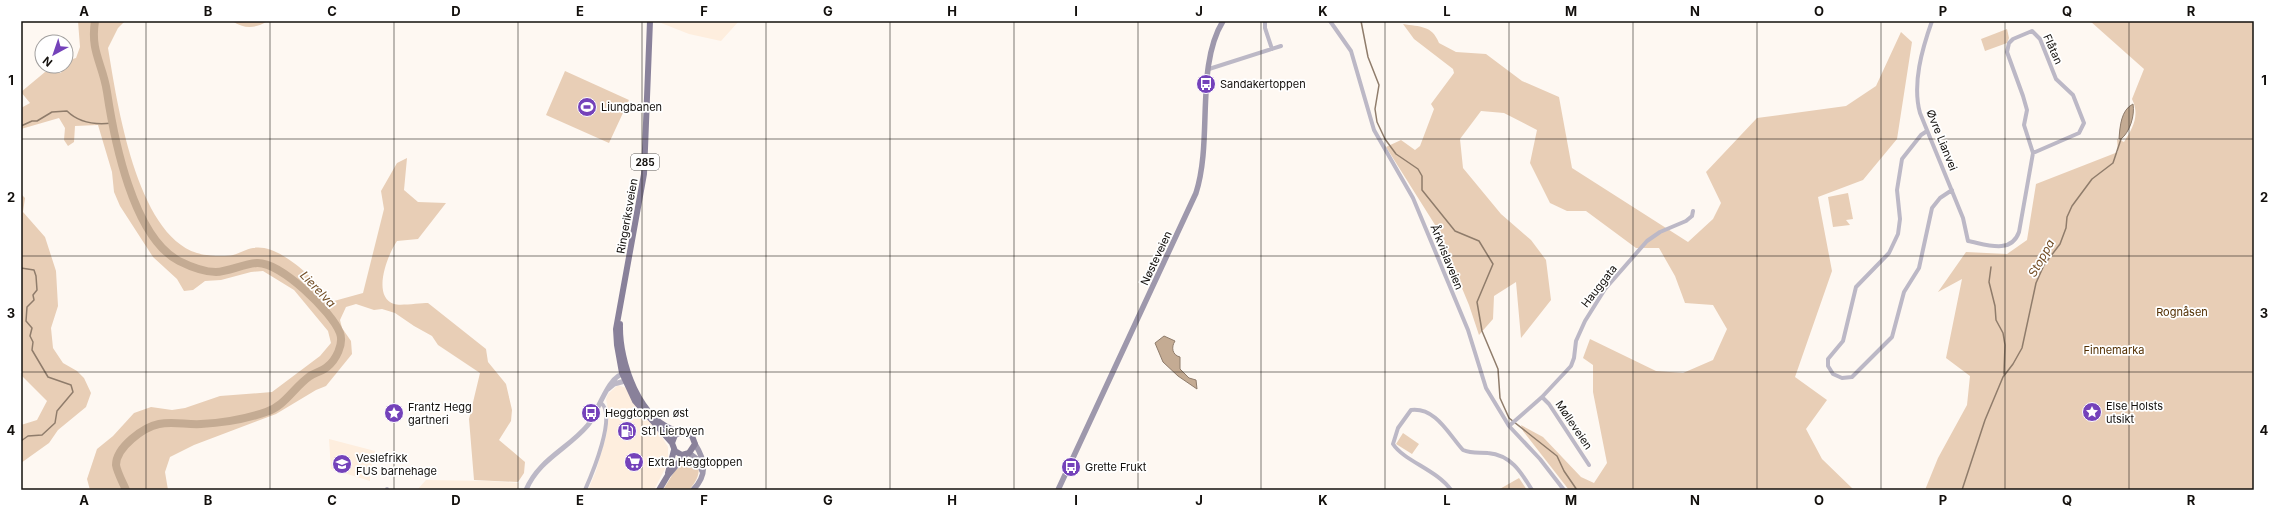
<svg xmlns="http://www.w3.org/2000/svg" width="2275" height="511" font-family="Inter,sans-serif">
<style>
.built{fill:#feeede}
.green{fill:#e8ceb6}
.water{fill:#c4ab93;stroke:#8f7c6b}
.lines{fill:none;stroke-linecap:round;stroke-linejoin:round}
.stream{stroke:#8f7c6b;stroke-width:1.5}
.river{stroke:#c4ab93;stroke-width:8}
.minor{stroke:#bcb8c6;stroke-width:4}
.tertiary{stroke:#bcb8c6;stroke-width:5}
.secondary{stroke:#9e98ac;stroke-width:5.5}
.primary{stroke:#89819a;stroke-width:6}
.grid{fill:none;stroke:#13100d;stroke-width:1;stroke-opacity:0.55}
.labels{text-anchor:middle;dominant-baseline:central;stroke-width:3.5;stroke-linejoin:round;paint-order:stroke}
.shield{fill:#fff;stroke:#5a5856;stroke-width:1}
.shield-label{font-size:10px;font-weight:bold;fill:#13100d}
.street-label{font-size:11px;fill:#13100d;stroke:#fff}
.poi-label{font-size:11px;fill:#13100d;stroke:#fff;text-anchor:start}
.park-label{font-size:11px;fill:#522f02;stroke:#fff}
.water-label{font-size:12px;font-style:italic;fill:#734e26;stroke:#fff}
.neatline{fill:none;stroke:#13100d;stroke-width:1.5}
.grid-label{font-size:13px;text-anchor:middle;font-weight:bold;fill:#13100d}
</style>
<rect width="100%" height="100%" fill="#fef8f2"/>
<path class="built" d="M656 21H739L721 41 689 34Z
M618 385 626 388 640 412 659 432 668 447V463L654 490H588L596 471 606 436 609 414 606 399 608 394Z
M329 439 375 451 374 455H370L373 472H370V481L331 469Z
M426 480 489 481 519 483 518 490H417Z"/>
<path class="green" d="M78 21H125L118 28 108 48C117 102 136 234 197 253 206 256 225 257 233 255 240 253 246 249 253 248 281 243 317 283 334 301L363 293 384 209 381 191 397 163 407 158 404 190 418 202 446 203 418 239 397 241C388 254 371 296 394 304 400 306 420 303 428 303L486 349 488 362 506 384 512 410 511 421 499 440 525 462 524 473 518 482 474 480 469 419 480 373 438 345 432 336 414 326 395 313 382 309 374 310 356 304 346 307 340 320 342 328 351 341 352 354 326 386 316 390 276 414 194 445 170 457 165 472 168 490H90L87 479 97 449 113 436 134 413 151 407 172 410 185 408 220 396 272 392 320 356 331 343 328 331 294 290 263 271 251 272 221 280 205 281 193 290 184 291 177 279 153 257 120 206 114 192 112 172 98 125 75 126 74 142 68 146 64 140 65 128 59 118 21 129V108L30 103 21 92 45 72 61 73 63 66H66V61L76 58 80 47Z
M232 21H268C254 29 245 29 232 21Z
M2090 21H2254V490H1925L1938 458 1967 405 1970 376 1946 358 1962 279 1938 292 1966 252 2007 254 2027 240 2036 184 2118 152 2117 139 2124 142C2133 128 2140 115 2132 99L2144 69Z
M1403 24C1420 27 1432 25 1439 43L1456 52 1486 54 1522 81 1559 97 1572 168 1688 242 1713 219 1721 203 1706 172 1757 118 1846 106 1876 86 1901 32 1912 42 1897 139 1863 180 1818 197 1832 271 1795 377 1827 400 1806 429 1822 459 1854 490H1569L1523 431 1521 425 1543 437 1581 477 1594 483 1607 463 1593 392V365L1583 358 1590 339 1656 371 1683 373 1713 360 1727 329 1713 305 1685 303 1675 276 1659 248H1636L1586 211H1567L1550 203 1530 163 1537 130 1504 113 1481 111 1460 139 1463 168 1501 214 1531 240 1546 260 1551 300 1521 338 1516 282 1494 296 1493 319 1479 335 1469 305 1437 228 1386 147 1401 140 1415 150 1420 146 1434 109 1431 104 1454 73 1453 69 1414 39Z
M2007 29 2009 38 2007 43 1985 51 1981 39Z
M565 71 629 100 609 143 546 115Z
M1848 193 1853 219 1846 220 1850 225 1833 227 1828 197Z
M21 194 25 198 23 212 45 237 56 271 58 306 51 328 53 348 63 363 77 371 84 378 91 393 86 407 58 430 49 443 21 463V425L37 420 47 401 21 375Z
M1403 433 1419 444 1412 454 1396 444Z
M689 459H693C704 469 697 481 689 490H663L674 472Z
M1519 478 1527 490H1498Z"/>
<path class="water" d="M2133 104C2135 115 2130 132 2121 139H2119C2120 126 2121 110 2133 104Z
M1164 336 1175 341C1171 347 1172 355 1180 357V369L1189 378 1196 380 1197 389 1178 376 1163 362 1155 343Z"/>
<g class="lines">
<path class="stream" d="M1361 21 1368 57 1379 85 1375 109 1377 122 1385 139 1396 154 1418 169 1422 176V190L1455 231 1479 241 1493 264 1477 302 1482 331 1498 369 1500 398 1509 418 1557 456 1564 471 1577 490
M21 126 32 121H37L52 112 67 111C79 123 95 125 112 123
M1991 267 1989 282 1995 306 1996 320 2003 333 2005 345 2004 374
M21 268 34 270 36 276 37 290 33 295 34 300 27 307 26 321 32 328 30 336 33 342 32 350 48 377 71 385 73 392 57 411 55 423 42 435 28 436 21 441
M1962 490 1985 420 2003 377 2013 364 2022 348 2036 283 2044 265 2060 244 2066 228 2067 217 2072 206 2092 179 2113 163 2121 139"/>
<path class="river" d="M95 21C90 52 103 64 107 92 114 139 133 237 179 261 189 266 204 272 216 272 228 272 243 264 257 263 281 262 332 312 340 333 344 344 336 360 327 367 322 371 315 373 310 376 294 387 285 406 266 412 246 419 222 423 201 424 187 425 173 421 159 424 144 427 116 447 116 465 117 472 123 483 126 490"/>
<path class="minor" d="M1265 21V28L1272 49
M1330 21 1351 51 1374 130 1413 198 1468 330 1486 388 1509 426 1540 459 1564 490
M1932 21C1922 49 1912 84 1920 113L1963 218 1968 241C1985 244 2011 255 2019 232L2033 153 2024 125 2027 110 2023 96 2007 52 2009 43 2013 39 2032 31 2040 39 2056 79 2073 95 2084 123 2079 133 2033 153
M1209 69 1281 46
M1927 131 1921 135 1902 159 1897 190 1900 219 1898 234 1889 253 1856 287 1843 341 1828 359V366L1833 374 1842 378 1852 377 1892 337 1904 292 1919 268 1932 208 1940 198 1952 190
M1542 397 1549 404 1589 465
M1509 426 1542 397 1571 366 1574 358 1576 341 1585 321 1605 289 1647 241 1660 232 1686 221 1692 216 1693 211
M387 489V490
M585 490C592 474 617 415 601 403
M1451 490C1437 470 1404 461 1393 444L1398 428 1411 410C1436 407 1449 435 1463 450 1472 454 1480 452 1488 453 1511 455 1521 472 1532 490"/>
<path class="tertiary" d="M608 389 614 384 625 381 627 378
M526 490C539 459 568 449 588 425 597 414 609 374 624 374"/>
<path class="secondary" d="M689 453 698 460 702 471
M693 490C708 475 705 460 695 444
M1058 490 1196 193C1213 140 1195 67 1223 21"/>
<path class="primary" d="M650 21 644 174 616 329 617 345 622 373 635 401 672 443 675 451 682 455 689 453 695 444 692 436 684 432 675 435 672 443
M620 324C619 362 639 422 680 432
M668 473 674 450
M659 490 668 475 685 455"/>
</g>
<path class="grid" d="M146 21V490M270 21V490M394 21V490M518 21V490M642 21V490M766 21V490M890 21V490M1014 21V490M1138 21V490M1261 21V490M1385 21V490M1509 21V490M1633 21V490M1757 21V490M1881 21V490M2005 21V490M2129 21V490M21 139H2254M21 256H2254M21 372H2254"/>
<defs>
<symbol id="bus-disc" viewBox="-11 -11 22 22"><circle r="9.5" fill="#7442ba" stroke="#fff"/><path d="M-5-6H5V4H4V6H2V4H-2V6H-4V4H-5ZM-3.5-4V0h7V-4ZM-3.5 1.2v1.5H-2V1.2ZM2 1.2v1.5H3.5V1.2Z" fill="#fff"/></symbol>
<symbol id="stadium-disc" viewBox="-11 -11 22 22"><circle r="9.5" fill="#7442ba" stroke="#fff"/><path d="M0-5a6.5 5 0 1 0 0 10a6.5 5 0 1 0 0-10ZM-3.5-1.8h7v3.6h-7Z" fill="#fff"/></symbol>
<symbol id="sight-disc" viewBox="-11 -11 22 22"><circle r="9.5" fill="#7442ba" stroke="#fff"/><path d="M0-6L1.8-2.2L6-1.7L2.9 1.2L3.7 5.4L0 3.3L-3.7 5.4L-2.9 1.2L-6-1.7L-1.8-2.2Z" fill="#fff"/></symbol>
<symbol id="fuel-disc" viewBox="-11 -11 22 22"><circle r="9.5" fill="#7442ba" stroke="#fff"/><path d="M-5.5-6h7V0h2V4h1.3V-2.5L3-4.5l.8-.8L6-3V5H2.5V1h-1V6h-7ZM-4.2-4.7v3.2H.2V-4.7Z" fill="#fff"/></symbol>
<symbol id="supermarket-disc" viewBox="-11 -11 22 22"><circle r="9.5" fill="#7442ba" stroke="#fff"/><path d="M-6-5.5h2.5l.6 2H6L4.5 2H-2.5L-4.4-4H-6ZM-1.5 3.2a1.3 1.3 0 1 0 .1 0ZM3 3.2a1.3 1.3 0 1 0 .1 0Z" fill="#fff"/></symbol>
<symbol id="school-disc" viewBox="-11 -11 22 22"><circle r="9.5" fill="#7442ba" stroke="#fff"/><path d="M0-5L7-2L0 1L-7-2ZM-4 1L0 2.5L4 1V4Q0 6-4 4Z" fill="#fff"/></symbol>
</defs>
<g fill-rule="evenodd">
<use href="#bus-disc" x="1195" y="73" width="22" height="22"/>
<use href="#stadium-disc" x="576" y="96" width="22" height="22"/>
<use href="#sight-disc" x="2081" y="401" width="22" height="22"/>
<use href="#sight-disc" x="383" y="402" width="22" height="22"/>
<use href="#bus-disc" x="580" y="402" width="22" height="22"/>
<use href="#fuel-disc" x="616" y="420" width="22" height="22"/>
<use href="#supermarket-disc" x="623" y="451" width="22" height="22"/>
<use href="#school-disc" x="331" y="453" width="22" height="22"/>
<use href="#bus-disc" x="1060" y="456" width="22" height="22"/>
</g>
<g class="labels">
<rect class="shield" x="631" y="154" width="28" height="16" rx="3"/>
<g class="shield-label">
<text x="645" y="162">285</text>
</g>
<g class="street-label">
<text transform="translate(2053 49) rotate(66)">Flåtan</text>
<text transform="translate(1942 140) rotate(68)">Øvre Lianvei</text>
<text transform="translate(627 216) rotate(-80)">Ringeriksveien</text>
<text transform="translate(1447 257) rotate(68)">Årkvislaveien</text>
<text transform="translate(1156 258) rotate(-65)">Nøsteveien</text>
<text transform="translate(1599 286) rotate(-52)">Hauggata</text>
<text transform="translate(1574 425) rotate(56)">Mølleveien</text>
</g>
<g class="poi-label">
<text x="1220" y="84">Sandakertoppen</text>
<text x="601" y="107">Liungbanen</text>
<text x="2106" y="406">Else Holsts<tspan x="2106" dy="13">utsikt</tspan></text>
<text x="408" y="407">Frantz Hegg<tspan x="408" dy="13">gartneri</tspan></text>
<text x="605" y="413">Heggtoppen øst</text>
<text x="641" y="431">St1 Lierbyen</text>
<text x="356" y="458">Veslefrikk<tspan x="356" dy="13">FUS barnehage</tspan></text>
<text x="648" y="462">Extra Heggtoppen</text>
<text x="1085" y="467">Grette Frukt</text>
</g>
<g class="park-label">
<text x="2182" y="312">Rognåsen</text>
<text x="2114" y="350">Finnemarka</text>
</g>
<g class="water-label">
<text transform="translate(2041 258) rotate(-61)">Stoppa</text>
<text transform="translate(318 289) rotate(46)">Lierelva</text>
</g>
</g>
<rect width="2275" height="511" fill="none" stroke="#ffffff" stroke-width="44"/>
<g transform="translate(54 54) rotate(220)"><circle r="19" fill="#ffffff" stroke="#a19f9e"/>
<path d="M0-3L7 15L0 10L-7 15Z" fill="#7442ba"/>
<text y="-6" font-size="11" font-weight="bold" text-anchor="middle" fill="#13100d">N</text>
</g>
<rect x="22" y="22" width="2231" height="467" class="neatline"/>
<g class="grid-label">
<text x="84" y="16">A</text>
<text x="208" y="16">B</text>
<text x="332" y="16">C</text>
<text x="456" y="16">D</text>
<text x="580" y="16">E</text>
<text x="704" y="16">F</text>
<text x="828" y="16">G</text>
<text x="952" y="16">H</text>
<text x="1076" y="16">I</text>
<text x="1199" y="16">J</text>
<text x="1323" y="16">K</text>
<text x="1447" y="16">L</text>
<text x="1571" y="16">M</text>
<text x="1695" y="16">N</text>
<text x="1819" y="16">O</text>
<text x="1943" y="16">P</text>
<text x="2067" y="16">Q</text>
<text x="2191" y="16">R</text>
<text x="11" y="85">1</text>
<text x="2264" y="85">1</text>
<text x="11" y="202">2</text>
<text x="2264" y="202">2</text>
<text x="11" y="318">3</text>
<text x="2264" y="318">3</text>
<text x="11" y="435">4</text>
<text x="2264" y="435">4</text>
<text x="84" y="505">A</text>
<text x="208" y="505">B</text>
<text x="332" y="505">C</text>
<text x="456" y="505">D</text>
<text x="580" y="505">E</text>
<text x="704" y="505">F</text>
<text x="828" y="505">G</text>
<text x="952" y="505">H</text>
<text x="1076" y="505">I</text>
<text x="1199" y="505">J</text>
<text x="1323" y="505">K</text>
<text x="1447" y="505">L</text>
<text x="1571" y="505">M</text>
<text x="1695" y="505">N</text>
<text x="1819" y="505">O</text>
<text x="1943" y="505">P</text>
<text x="2067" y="505">Q</text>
<text x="2191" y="505">R</text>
</g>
</svg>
